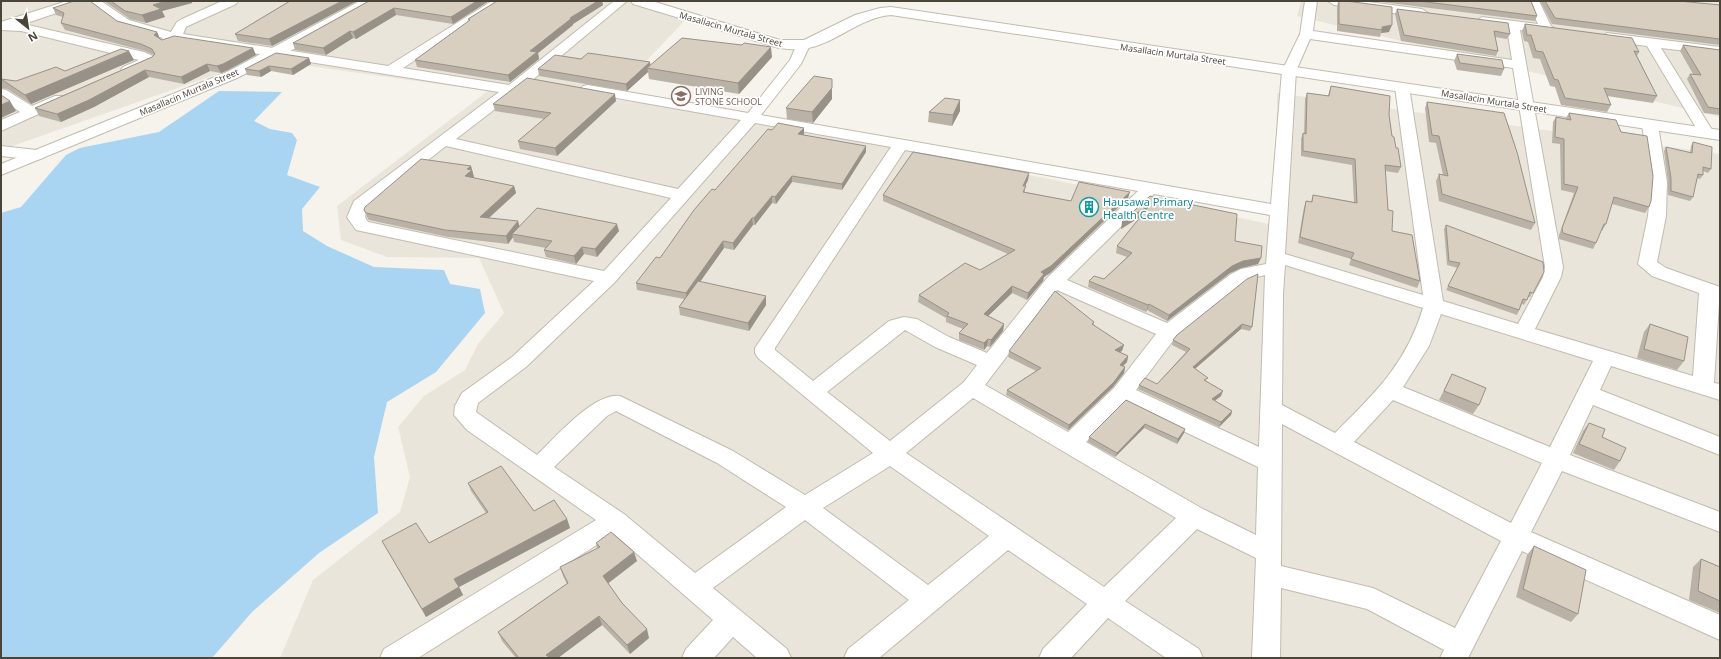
<svg xmlns="http://www.w3.org/2000/svg" width="1721" height="659" font-family="'Open Sans',sans-serif">
<style>
.residential{fill:#eae5da}
.water{fill:#a9d4f2}
.lines{fill:none;stroke-linecap:round;stroke-linejoin:round}
.minor-casing{stroke:#c2bbae;stroke-width:2}
.tertiary-casing{stroke:#c2bbae;stroke-width:2}
.minor{fill:#fff;fill-rule:evenodd}
.tertiary{fill:#fff;fill-rule:evenodd}
.wall{fill:#bab2a6}
.shaded-wall{fill:#979187}
.building{fill:#d8cfc1;stroke:#979187}
.labels{text-anchor:middle;dominant-baseline:central;stroke-width:3.5;stroke-linejoin:round;paint-order:stroke}
.far-street-label{font-size:9px;fill:#4b4439;stroke:#fff}
.far-education-label{font-size:9px;fill:#785e54;stroke:#fff;text-anchor:start}
.culture-label{font-size:11px;fill:#0d838f;stroke:#fff;text-anchor:start}
</style>
<rect width="100%" height="100%" fill="#f6f3ec"/>
<path class="residential" d="M1 1H635L692 13 610 99 745 117 1275 225 1277 93 1720 154V658H280L313 580 400 512 410 477 398 427 424 396 465 370 478 344 504 313 479 258 387 257 341 240 337 206 488 91 260 59 1 150Z
M1301 1H1720V117L1297 16Z"/>
<path class="water" d="M219 91 282 92 254 121 270 129 292 133 297 140 287 175 320 187 302 209 303 231 327 246 374 267 444 270 450 284 480 289 485 313 436 372 387 402 374 457 378 513 319 553 252 612 212 658H1V213L21 207 66 155 80 148 159 132Z"/>
<g class="lines">
<defs>
<path id="minor" d="M67 1H85L83 4 24 24 144 52 155 57 157 60 155 63 133 73H123L121 70 123 67 139 60 21 31 1 30V22Z
M87 1H101L129 20 171 32 177 22 182 19 222 1H238L236 4 190 25 186 27 183 34 388 66 492 1H506L403 68 509 85 614 1H627L530 82 456 139 678 189 741 120 588 93 583 92 581 89 583 86 588 85 748 113 790 60 798 42H808L810 45 801 64 761 115 1271 204 1282 71 1300 34 1305 1H1317L1313 31 1512 60 1507 28 1482 25 1476 21 1482 17 1538 24 1527 1H1539L1551 26 1557 30 1551 34 1520 30 1563 267 1561 277 1535 329 1693 376 1699 293 1652 276 1638 264 1648 216 1651 182 1642 125 1645 122H1655L1658 125 1667 182 1666 216 1657 262 1666 268 1720 287 1714 383 1720 384V400L1611 366 1600 390 1720 437V455L1593 405 1570 455 1720 512V532L1562 471 1531 532 1720 615V640L1522 551 1468 658H1440L1444 650 1367 609 1281 588 1280 658H1252L1256 558 1197 529 1125 601 1199 649 1203 658H1166L1108 618 1071 658H1039L1043 649 1087 604 1008 550 879 658H844L848 649 909 600 805 520 713 588 787 649 791 658H757L733 637 714 658H682L686 649 713 620 614 534 418 658H380L384 649 596 520 467 430 454 415 455 406 462 393 512 357 594 281 356 230 347 217 354 201 499 92 177 41 166 46 159 42 163 38 121 26ZM1310 39 1513 68 1545 267 1543 277 1518 324 1443 301 1409 87 1407 84H1397L1395 87 1423 295 1285 254 1296 71ZM755 123 891 147 755 348V353L758 358 873 453 805 495 733 451 620 396C594 392 555 438 537 455L476 412 478 403 526 367 615 282ZM446 146 671 198 604 271 368 222 365 217 368 207ZM905 150 1138 191 1047 278 987 353 949 337 917 319 904 317 889 321 813 381 775 350V348ZM1154 194 1270 215 1266 264 1241 269 1231 274 1167 323 1067 280ZM1285 265 1423 308C1406 364 1375 393 1335 433L1282 405 1283 294ZM1265 275 1259 447 1136 390 1175 338 1245 282 1253 278ZM1057 290 1156 334 1114 388 1068 432 985 385ZM1441 314 1593 361 1550 447 1403 387 1429 346ZM905 330 935 347 977 365 964 382 890 441 827 392ZM973 398 1176 518 1104 587 906 453ZM1393 400 1542 463 1511 523 1354 442ZM1125 403 1258 467 1256 535 1203 509 1086 442ZM616 411 717 463 786 507 695 573 624 514 554 467 607 416ZM1282 424 1501 541 1455 628 1373 588 1281 566ZM890 466 989 536 928 585 823 508Z
M1328 1H1361L1422 9 1428 13 1422 17 1334 5Z
M1607 33 1720 47V55L1661 48 1714 133 1711 136H1701L1647 46 1602 40 1601 37Z
M1 89 6 90 32 106 55 96H65L67 99 65 102 1 131V120L20 112 1 99Z
M1 146 37 150 43 152 45 155 43 158 37 160 1 156Z"/>
<path id="tertiary" d="M360 1H377L375 4 296 48 237 78 1 175V164L227 72Z
M631 1H652L780 40H804L855 15 880 8 891 7 1720 130V140L891 15C858 18 836 44 804 49 796 50 787 49 779 48L633 4Z"/>
</defs>
<use href="#minor" class="minor-casing"/>
<use href="#tertiary" class="tertiary-casing"/>
<use href="#minor" class="minor"/>
<use href="#tertiary" class="tertiary"/>
</g>
<path class="wall" d="M104 1H192V3L162 11 165 17 146 23 130 19Z
M290 1H357L272 46 238 41 235 34Z
M369 1H489L453 24 396 15 356 39 353 38 326 55 295 50 293 43Z
M497 1H602L603 5 573 24V25L538 53 539 59 510 82 417 67 415 60 469 21 468 19Z
M1338 1H1346L1389 32 1381 33 1380 37 1337 31V7Z
M1374 1H1531L1537 16 1535 21Z
M1540 1H1679L1720 5V45L1552 24Z
M53 8 117 21 157 32 160 39 162 40 256 55 226 71 221 73 210 71 184 84 149 77 94 107 61 122 39 116 35 108 152 57 154 55 145 51 65 30 61 23 63 17 56 15Z
M1397 9 1510 34 1507 39 1495 37 1498 51 1496 56 1401 41 1395 14Z
M1525 24 1639 52 1637 56 1657 96 1653 103 1607 96 1611 105 1607 112 1561 105 1555 87 1550 86 1540 59 1533 58 1528 42 1524 41 1522 31Z
M1683 45 1720 50V115L1704 113 1687 79 1690 74H1693L1680 51Z
M1457 54 1504 69 1501 76 1457 70 1454 61Z
M772 57 739 94 649 79 648 72 627 91 539 76 538 69 581 59 650 66Z
M309 58 311 64 293 75 271 71 261 77 247 75 245 69Z
M134 60 31 104 7 89 1 88V79L16 81 65 71Z
M1331 86 1389 115 1392 136 1401 167 1398 173 1385 171 1388 210 1392 231 1420 281 1417 288 1349 265 1351 259 1298 243 1304 207 1306 201 1311 202 1313 195 1354 202 1352 165 1301 156V139L1303 133 1304 134 1305 99 1307 93 1328 96 1329 92Z
M832 99 813 123 787 119 786 108Z
M616 101 557 156 520 149 518 141 544 119 495 111 493 104Z
M1427 102 1535 223 1531 230 1439 201 1436 181 1439 174 1443 175 1436 143 1429 142 1425 108Z
M960 111 952 126 928 122 929 112Z
M1569 113 1649 207 1645 213 1612 204 1606 224 1602 231 1601 230 1596 243 1593 249 1559 239V235L1574 193 1561 190 1560 144 1552 143 1553 122 1556 117 1566 119V118Z
M804 128V134L803 135 866 152 842 190 792 182 776 204 772 203 755 225H753L734 250 724 248 700 282 766 305 749 331 680 315 679 307 684 299 637 290 636 283 660 258 715 190 772 130Z
M1693 142 1711 169 1708 173 1703 171V175L1700 179 1697 178 1693 197 1690 201 1668 195V182L1664 151 1666 147 1690 153 1691 146Z
M471 166 474 177 473 178 514 186 516 193 489 218 520 226 619 231 597 257 584 254 576 264 546 257 544 250 546 248 514 242 513 237 508 244 448 237 369 220 367 217 364 210Z
M1029 173 1028 180 1025 186V192L1071 201 1128 198 1050 273 1044 277 1043 281 1027 300 1012 293 988 316 1004 324 1003 331 990 347 987 346 984 350 959 340V333L963 329 946 322V318L918 302 919 295 980 270 1008 254 883 201V195Z
M1150 196 1235 241 1261 258 1258 264 1241 268 1230 273 1167 321 1147 310 1146 312 1088 287 1089 281 1104 279 1127 257 1116 253 1117 246 1141 216 1121 229Z
M1446 225 1544 272 1530 297H1528L1524 305 1522 304 1517 315 1446 290 1458 268 1447 265 1444 229Z
M1258 274 1252 327 1250 331 1241 329 1195 369 1221 396 1215 401 1232 411 1231 415 1219 427 1138 389 1139 385 1157 384 1186 352 1172 345 1173 340Z
M1094 322V325L1122 351 1119 352 1128 356 1127 362 1123 366 1125 367 1124 373 1113 387 1068 430 1006 395 1007 390 1036 371 1008 357 1009 351Z
M1650 324 1684 361 1677 370 1637 358 1644 332Z
M1452 374 1479 405 1473 414 1439 400Z
M1126 400 1185 429 1184 433 1177 444 1144 428 1115 457 1088 442 1089 437Z
M1589 423 1602 437 1620 461 1614 470 1573 453 1583 431Z
M468 483 534 511 567 519 570 528 459 587 463 595 426 617 382 541 429 543 486 513 471 491Z
M596 543 637 561 608 583 622 603 649 638 630 654 602 625 558 658H516L502 641 498 632 567 584 563 576 560 567 597 549Z
M1534 546 1578 614 1571 622 1516 597 1527 555Z
M1701 559 1720 567V613L1689 600 1693 567Z"/>
<path class="shaded-wall" d="M166 1H192V3L162 11 165 17 146 23 142 15 153 5Z
M342 1H357L272 46 269 39Z
M477 1H489L453 24 451 17Z
M598 1H602L603 5 573 24V25L538 53 539 59 510 82 508 75 530 51 570 18Z
M394 8 396 15 356 39 353 32Z
M1392 25 1389 32 1381 33 1382 30V27Z
M350 31 353 38 326 55 323 48Z
M157 32 160 39 158 42 154 35Z
M771 47 772 57 739 94 738 83Z
M253 48 256 55 226 71 221 73 217 66Z
M129 51 134 60 31 104 25 95Z
M309 58 311 64 293 75 291 69Z
M650 62 651 69 647 68 648 72 627 91 626 84Z
M207 64 210 71 184 84 181 77Z
M269 66 271 71 261 77 259 71Z
M145 70 149 77 94 107 61 122 57 114Z
M832 79V99L813 123 812 112Z
M615 94 616 101 557 156 555 148Z
M960 100V111L952 126 953 115Z
M10 101 16 111 1 118V105Z
M804 128V134L799 141 798 134Z
M866 146V152L842 190V184Z
M471 166 474 177 467 183 465 176 467 169Z
M1029 173 1028 180 1022 192 1023 186Z
M792 176V182L776 204 775 197Z
M514 186 516 193 482 224 480 217Z
M1130 192 1128 198 1050 273 1044 277 1043 281 1027 300 1028 293 1041 272Z
M772 196V203L755 225 754 218Z
M1149 206 1148 212 1121 229 1122 222Z
M752 218 753 225 734 250 733 243Z
M518 221 520 228 512 234 513 237 508 244 506 236Z
M617 224 619 231 597 257 595 249Z
M723 241 724 248 687 300 686 293Z
M582 247 584 254 576 264 574 256Z
M1261 258 1258 264 1241 268 1230 273 1167 321 1169 315 1232 266 1243 261Z
M1012 286V293L983 321 984 314Z
M766 296V305L749 331 748 323Z
M1149 304 1147 310 1146 312 1148 305Z
M1004 324 1003 331 990 347 991 340Z
M1242 324 1241 329 1191 372 1193 367Z
M988 339 987 346 984 350V343Z
M1124 345 1122 351 1113 355 1115 350Z
M1128 356 1127 362 1119 370 1120 365Z
M1125 367 1124 373 1113 387 1068 430 1069 425Z
M1223 391 1221 396 1211 403 1212 399Z
M1232 411 1231 415 1219 427 1221 422Z
M1145 424 1144 428 1115 457 1117 453Z
M1185 429 1184 433 1177 444 1178 439Z
M567 519 570 528 459 587 463 595 426 617 422 609 454 579Z
M634 552 637 561 606 585 603 576Z
M599 616 602 625 558 658H548L546 655Z
M647 629 649 638 630 654 627 645Z"/>
<path class="building" d="M74 1H90L117 21 157 32 154 35 162 40 174 36 253 48 223 64 217 66 207 64 181 77 145 70 89 100 57 114 35 108 152 57 155 54 152 49 141 44 61 23 64 13 53 8Z
M111 1H166L153 5 161 9 142 15 125 11Z
M290 1H342L269 39 235 34Z
M369 1H477L451 17 394 8 353 32 350 31 323 48 293 43Z
M497 1H598L570 18H572L530 51 537 52 508 75 415 60 470 20 468 19Z
M1339 1H1346L1392 7V25L1382 27V30L1339 24Z
M1419 1H1531L1537 16Z
M1545 1H1679L1720 5V39L1555 18Z
M1397 9 1508 23 1510 34 1494 31 1498 51 1404 35Z
M1525 24 1632 38 1639 52 1634 51 1657 96 1604 88 1611 105 1565 98 1558 80 1554 79 1543 52 1536 51 1531 35H1527Z
M682 38 742 45 744 43 771 47 738 83 647 68Z
M1683 45 1720 50V109L1708 107 1690 74 1701 75Z
M121 49 129 51 25 95 1 79 16 81 56 67 65 71Z
M276 53 309 58 291 69 269 66 259 71 245 69Z
M588 53 650 62 626 84 538 69 555 55 581 59Z
M1457 54 1502 60 1504 69 1460 63Z
M814 76 832 79V88L812 112 786 108Z
M527 78 615 94 555 148 518 141 551 113 493 104Z
M1331 86 1390 96 1389 115 1392 136 1394 137 1396 148H1398L1401 167 1385 165 1388 210 1393 211 1392 231 1412 235 1420 281 1351 259 1354 253 1300 237 1306 201 1312 202 1313 195 1357 203 1355 159 1303 151V133L1306 134 1307 93 1329 96Z
M1 95 10 101 1 105Z
M945 98 960 100 953 115 929 112Z
M1427 102 1504 113 1517 152 1535 223 1442 194 1439 174 1448 176 1439 136 1432 135Z
M1569 113 1616 120 1621 132 1647 136 1653 176 1651 201 1649 207 1614 197 1606 224H1604L1596 243 1563 233 1562 228 1578 187 1564 184V139L1555 137 1556 117 1571 120Z
M778 123 804 128 798 134 866 146 842 184 792 176 775 197 772 196 754 218H752L733 243 723 241 686 293 636 283 656 257 660 258 694 210 712 189 715 190 768 129 772 130Z
M1693 142 1712 147 1711 169 1703 167V175L1698 174 1693 197 1671 191V178L1666 147 1692 153Z
M913 152 1029 173 1023 186H1026L1023 192 1071 201 1079 182 1130 192 1051 266 1041 272 1044 274 1028 293 1012 286 984 314 1004 324 991 340 988 339 984 343 959 333 968 324 947 316 949 313 919 295 965 263 980 270 1015 250 883 195Z
M421 159 471 166 467 169 472 170 465 176 514 186 480 217 518 221 506 236 445 230 366 213 364 210 365 207Z
M1150 196 1237 214 1235 241 1262 246 1261 258 1243 261 1232 266 1169 315 1149 304 1148 305 1089 281 1094 276 1104 279 1132 253 1117 246 1149 206 1122 222Z
M537 208 617 224 595 249 582 247 574 256 544 250 552 241 512 234Z
M1446 225 1543 262 1544 272 1533 293 1530 292 1527 300 1523 299 1519 310 1448 286 1460 263 1449 261Z
M1258 274 1252 327 1242 324 1193 367 1208 378 1204 380 1223 391 1212 399 1232 411 1221 422 1139 385 1145 378 1157 384 1190 349 1173 340 1177 335 1247 279Z
M698 281 766 296 748 323 679 307Z
M1055 291 1094 322 1092 324 1124 345 1115 350 1128 356 1120 365 1125 367 1114 382 1069 425 1007 390 1041 368 1009 351Z
M1650 324 1688 337 1684 361 1644 349Z
M1452 374 1486 388 1479 405 1444 391Z
M1126 400 1185 429 1178 439 1145 424 1117 453 1089 437Z
M1589 423 1605 429 1602 437 1626 448 1620 461 1579 444Z
M501 466 534 511 554 500 567 519 454 579 459 587 422 609 382 541 416 523 429 543 488 512 468 483Z
M611 532 634 552 603 576 622 603 647 629 627 645 599 616 546 655 550 658H519L498 632 568 583 560 567 600 547 596 543Z
M1534 546 1586 570 1578 614 1523 589Z
M1701 559 1720 567V601L1698 591Z"/>
<defs>
<symbol id="school-ring" viewBox="-11 -11 22 22"><circle r="9.5" fill="#fff" stroke="#8d6e63" stroke-width="1.5"/><path d="M0-5L7-2L0 1L-7-2ZM-4 1L0 2.5L4 1V4Q0 6-4 4Z" fill="#8d6e63"/></symbol>
<symbol id="building-ring" viewBox="-11 -11 22 22"><circle r="9.5" fill="#fff" stroke="#0f9aa8" stroke-width="1.5"/><path d="M-4-6H4V6H1V3H-1V6H-4ZM-2.5-4.3h1.7v1.8h-1.7ZM.8-4.3h1.7v1.8H.8ZM-2.5-1h1.7V.8h-1.7ZM.8-1h1.7V.8H.8Z" fill="#0f9aa8"/></symbol>
</defs>
<g fill-rule="evenodd">
<use href="#school-ring" x="670" y="85" width="22" height="22"/>
<use href="#building-ring" x="1078" y="196" width="22" height="22"/>
</g>
<g class="labels">
<g class="far-street-label">
<text transform="translate(731 29) rotate(16)">Masallacin Murtala Street</text>
<text transform="translate(1173 54) rotate(8)">Masallacin Murtala Street</text>
<text transform="translate(189 92) rotate(-23)">Masallacin Murtala Street</text>
<text transform="translate(1494 101) rotate(9)">Masallacin Murtala Street</text>
</g>
<g class="far-education-label">
<text x="695" y="91">LIVING<tspan x="695" dy="10">STONE SCHOOL</tspan></text>
</g>
<g class="culture-label">
<text x="1103" y="201">Hausawa Primary<tspan x="1103" dy="13">Health Centre</tspan></text>
</g>
</g>
<rect width="1721" height="659" fill="none" stroke="#4b4439" stroke-width="4"/>
<g transform="translate(28 28) rotate(150)" stroke="#ffffff" stroke-width="3" paint-order="stroke">
<path d="M0-3L7 15L0 10L-7 15Z" fill="#4b4439"/>
<text y="-6" font-size="11" font-weight="bold" text-anchor="middle" fill="#4b4439">N</text>
</g>
</svg>
